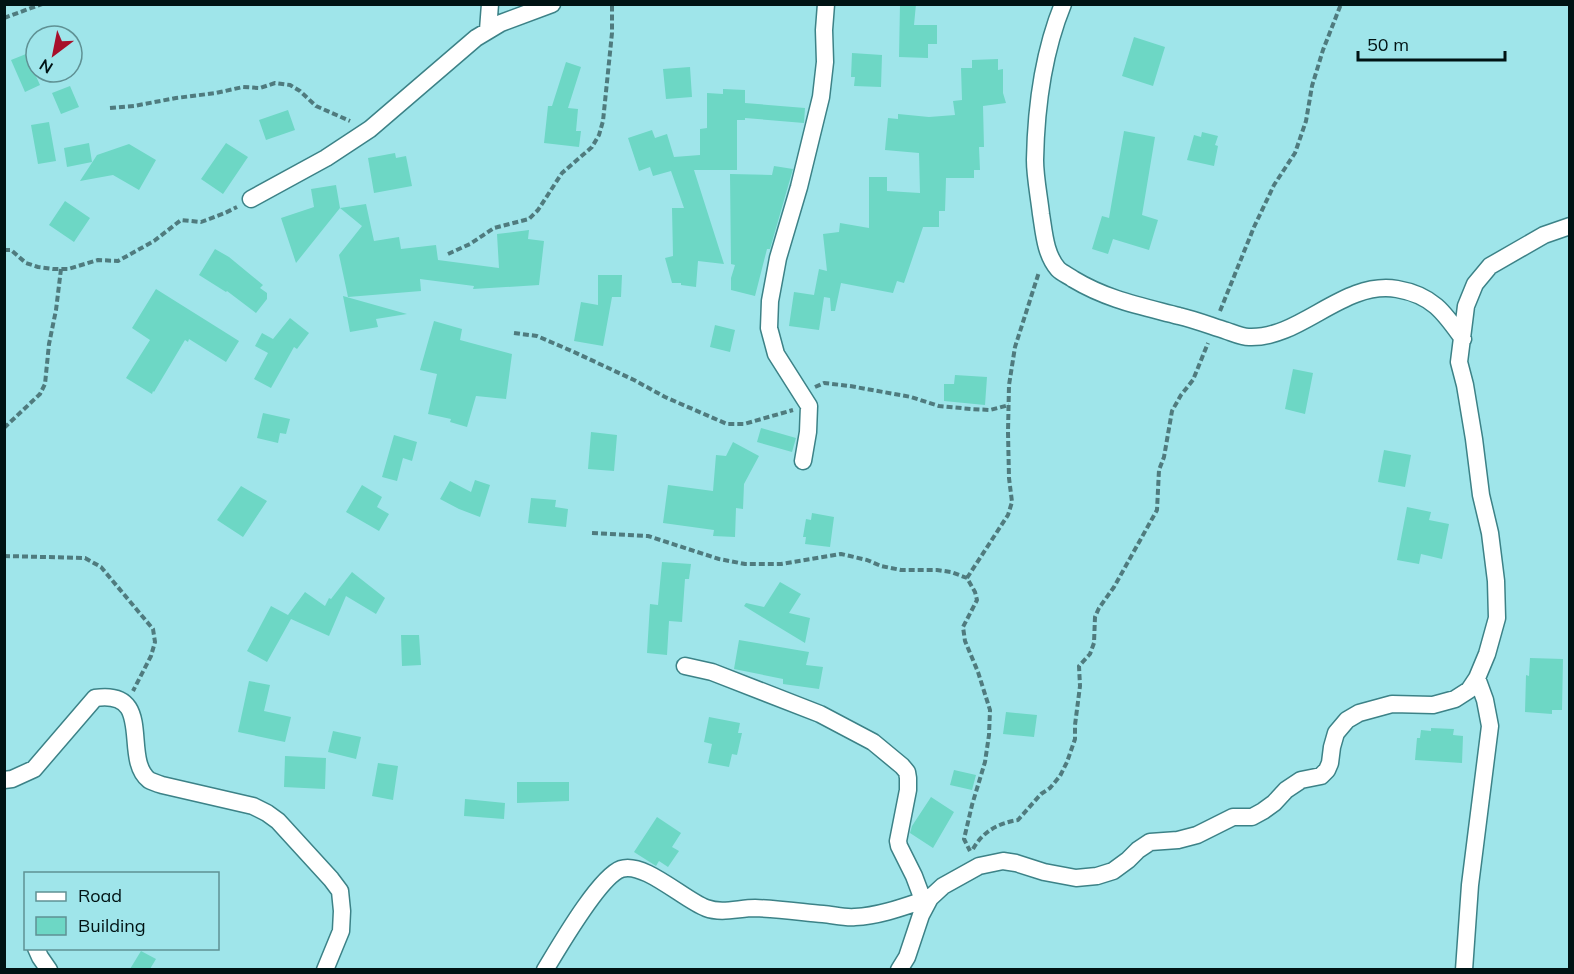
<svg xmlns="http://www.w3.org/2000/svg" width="1574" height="974" font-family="Mulish,sans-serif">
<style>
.building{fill:#6dd7c5}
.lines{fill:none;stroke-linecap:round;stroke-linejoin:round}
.minor-casing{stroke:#3c8287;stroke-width:19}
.path{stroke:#4f7b7e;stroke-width:4;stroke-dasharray:6 3;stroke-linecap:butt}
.minor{stroke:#fff;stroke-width:16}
</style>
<rect width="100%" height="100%" fill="#9fe5ea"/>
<path class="building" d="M900 4H916L914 25H937V44H928V58L899 57Z
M1134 37 1165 47 1153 86 1122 76Z
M852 53 882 55 881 87 854 86 855 77H851Z
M26 54 40 85 25 92 11 60Z
M998 59V70L1003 69V93L1006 103 983 106 984 147H979L980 170H974V178H946L945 211H939V227H923L904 283 897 281 893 293 841 283 835 311H831L830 298 824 297 819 330 789 326 794 292 814 295 819 269 827 271 823 234 839 232 840 223 869 228V177H887V191L920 193 919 153 885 150 888 118 898 119V114L929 117 955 115 953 101 962 100 961 68H972V60Z
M566 62 581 67 568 108 578 109 576 131H581L579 147 544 143 548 106H552Z
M690 67 692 97 666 99 663 69Z
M70 86 79 107 61 114 52 93Z
M723 89 745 90V103L805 108 804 123 745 118V120H737V170H694L724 264 698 261 696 287 681 285V283H672L665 258 673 256 672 208H684L671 171 653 176 650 167 639 171 628 138 652 130 655 138 667 134 674 157 700 155V129L707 128V93L723 94Z
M288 110 295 130 266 140 259 120Z
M49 122 56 161 38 164 31 125Z
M1124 131 1155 137 1142 215 1158 220 1149 250 1113 239 1108 254 1092 249 1102 216 1109 218Z
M1202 132 1218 136 1215 145 1218 146 1214 166 1187 160 1194 135 1201 137Z
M89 143 92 162 67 167 64 148Z
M226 143 248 157 223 194 201 179Z
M129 144 156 160 139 190 113 175 80 181 97 155Z
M395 153 396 158 406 156 412 186 374 193 368 158Z
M774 166 793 169 770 249H767L755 296 731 290V278L735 265 731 264 730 174 772 175Z
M336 185 340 208 296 263 281 218 314 207 311 189Z
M65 201 90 218 74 242 49 225Z
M366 204 374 241 399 237 401 249 436 245 438 260 499 268 497 234 529 230 528 239 544 241 539 285 473 289 474 286 420 279 421 291 348 297 339 255 362 226 340 208Z
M215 249 229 257 263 285 260 288 267 293V299L256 313 227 291 226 292 199 275Z
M598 275H622L621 297H612L603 346 574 341 581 302 598 305Z
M156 289 239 341 226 362 189 339 188 342 185 340 154 392 153 391 152 394 126 378 150 340 132 328Z
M343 296 407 314 376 319 378 327 350 332Z
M290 318 309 333 297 349 294 347 271 388 254 379 268 353 255 346 262 333 273 339Z
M434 321 462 329 460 340 512 354 506 399 476 396 467 427 450 422 451 419 428 414 437 374 420 370Z
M715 325 735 330 730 352 710 347Z
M1293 369 1313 373 1305 414 1285 409Z
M955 375 987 377 985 405 944 401V384H954Z
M263 413 290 419 286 434 280 433 278 443 257 438Z
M761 428 796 438 792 452 757 442Z
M591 432 617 435 614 471 588 469Z
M394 435 417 442 412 461 403 458 397 481 382 477Z
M733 442 759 456 744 484 743 509 736 508 735 537 713 536 714 530 663 523 668 485 713 491 716 455 726 456Z
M1384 450 1411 455 1405 487 1378 482Z
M475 480 490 485 480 517 459 509 440 499 450 481 471 492Z
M362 485 382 497 377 507 389 514 379 531 346 512Z
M241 486 267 501 243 537 217 520Z
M531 498 556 500 555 507 568 509 566 527 528 523Z
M1407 507 1431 512 1429 520 1449 524 1442 559 1421 554 1419 564 1397 560Z
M812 513 834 517 830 547 805 544 806 537H803L806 519 811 520Z
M662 562 691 564 689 579H685L682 622 669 621 667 655 647 653 650 604 658 605Z
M352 572 385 598 376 614 346 596 329 636 291 619 267 662 247 651 271 606 288 615 305 592 325 606 329 598 331 599Z
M780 582 801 594 789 613 810 618 805 643 744 606 746 603 764 607Z
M401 635H419L421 665 402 666Z
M739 640 809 652 806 665 823 667 819 689 783 684V679L734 669Z
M1530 658 1563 659 1562 710H1552V714L1525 712 1526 675 1529 676Z
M249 681 270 685 264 711 291 717 285 742 238 732Z
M1006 712 1037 715 1034 737 1003 734Z
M709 717 740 723 738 733H742L737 755 732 754 729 767 708 763 712 744 704 742Z
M1431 728 1454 729 1453 735 1463 736 1462 763 1415 760 1417 738H1420L1421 730 1431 731Z
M333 731 361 737 356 759 328 752Z
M285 756 326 758 325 789 284 787Z
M378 763 398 766 393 800 372 796Z
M954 770 976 775 972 790 950 785Z
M517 782H569V801L517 803Z
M931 797 954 812 933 848 910 833 912 826Z
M465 799 505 803 504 819 464 816Z
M657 817 681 833 672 847 679 851 668 867 659 861 656 866 634 852Z
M141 951 156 959 150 969H130Z"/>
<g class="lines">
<defs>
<path id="minor" d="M1063 4C1043 53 1036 107 1035 160 1035 177 1039 196 1041 214 1044 232 1045 254 1058 269 1062 273 1069 276 1073 279 1108 300 1141 306 1179 316 1196 320 1211 326 1227 331 1233 333 1242 337 1249 337 1301 339 1343 280 1397 289 1432 295 1444 312 1463 339
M488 30 490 4
M251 199 326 158 370 129 476 38 501 23 552 4
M803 461 808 432 809 406 776 354 769 328 770 301 778 258 799 187 821 97 825 62 824 30 826 4
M685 666 712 672 820 714 873 742 902 766 907 772 908 778V790L898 841 899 846 914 876 923 900
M4 780 12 779 34 769 95 698C156 689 121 758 149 780 153 782 159 784 162 785L253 806 267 813 278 821 331 879 340 891 342 911 341 931 325 970
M36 948 40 957 49 970
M545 970C559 947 599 877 621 869 644 861 684 900 706 908 722 914 739 908 755 908 778 909 801 912 823 914 834 915 845 918 855 917 880 916 906 906 930 898
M899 970 907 957 921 915 930 898 943 886 979 866 1003 861 1016 863 1044 872 1076 878 1097 876 1113 871 1128 860 1138 850 1150 842 1178 840 1197 835 1233 817H1252L1263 811 1274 803 1286 790 1301 780 1321 776 1327 770 1330 763 1332 747 1336 733 1347 720 1359 713 1392 704 1433 705 1455 699 1469 690 1477 678 1487 654 1497 618 1496 581 1490 533 1481 495 1474 439 1465 385 1459 362 1466 306 1475 284 1490 266 1544 235 1570 226
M1464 970 1470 885 1490 726 1485 700 1477 678"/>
</defs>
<use href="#minor" class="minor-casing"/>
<path class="path" d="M4 18 42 4
M110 108 134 106 176 98 216 93 243 87 260 88 275 83 290 85 300 91 316 106 350 121
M4 250H11L26 263 38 267 53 269H68L98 260 118 261 154 241 181 220 201 222 225 213 237 207
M448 254 470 244 494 228 529 219 538 210 562 173 592 147 599 135 603 121 612 33V4
M1220 311 1254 227 1274 185 1295 153 1306 121 1312 86 1323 50 1341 4
M514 333 537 336 574 352 634 380 665 397 727 424H744L793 410
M815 387 824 383 850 386 911 397 939 406 971 409 990 410 1009 405
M4 428 40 394 45 384 49 344 56 310 61 269
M592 533 648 536 719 559 745 564H781L841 554 867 560 881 566 901 570H937L951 572 967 578 975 592 977 600 963 627 965 641 978 672 990 710 989 735 985 762 972 805 964 839 970 851
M4 556 85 558 101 567 153 629 155 642 151 656 133 691
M967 578 1008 515 1012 502 1009 478 1008 432 1009 385 1015 347 1039 272
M973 849C983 831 999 823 1018 820L1041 794 1050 788 1060 776 1067 762 1075 739V725L1080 686 1079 666 1090 654 1094 643 1095 617 1099 608 1114 587 1157 510 1159 470 1164 457 1172 411 1181 395 1193 380 1208 343"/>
<use href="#minor" class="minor"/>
</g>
<rect width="1574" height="974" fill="none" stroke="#001314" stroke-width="12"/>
<rect x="24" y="872" width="195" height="78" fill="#9fe5ea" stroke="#5f9194" stroke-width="1.5"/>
<rect x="36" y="892" width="30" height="9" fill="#ffffff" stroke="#5f9194" stroke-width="1.5"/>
<text x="78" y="902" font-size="18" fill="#001314">Road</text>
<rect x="36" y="917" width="30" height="18" fill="#6dd7c5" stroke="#5f9194" stroke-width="1.5"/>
<text x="78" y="932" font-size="18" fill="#001314">Building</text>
<g transform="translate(54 54) rotate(212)"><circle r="28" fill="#9fe5ea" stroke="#5f9194" stroke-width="1.5"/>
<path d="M0-4.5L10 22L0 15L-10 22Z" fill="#a70f2a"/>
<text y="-9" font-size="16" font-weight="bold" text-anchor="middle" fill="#001314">N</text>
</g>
<path d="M1358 51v9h147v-9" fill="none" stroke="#001314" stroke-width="3"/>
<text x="1367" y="51" font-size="18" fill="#001314" stroke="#9fe5ea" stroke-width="4.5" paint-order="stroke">50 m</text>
</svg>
